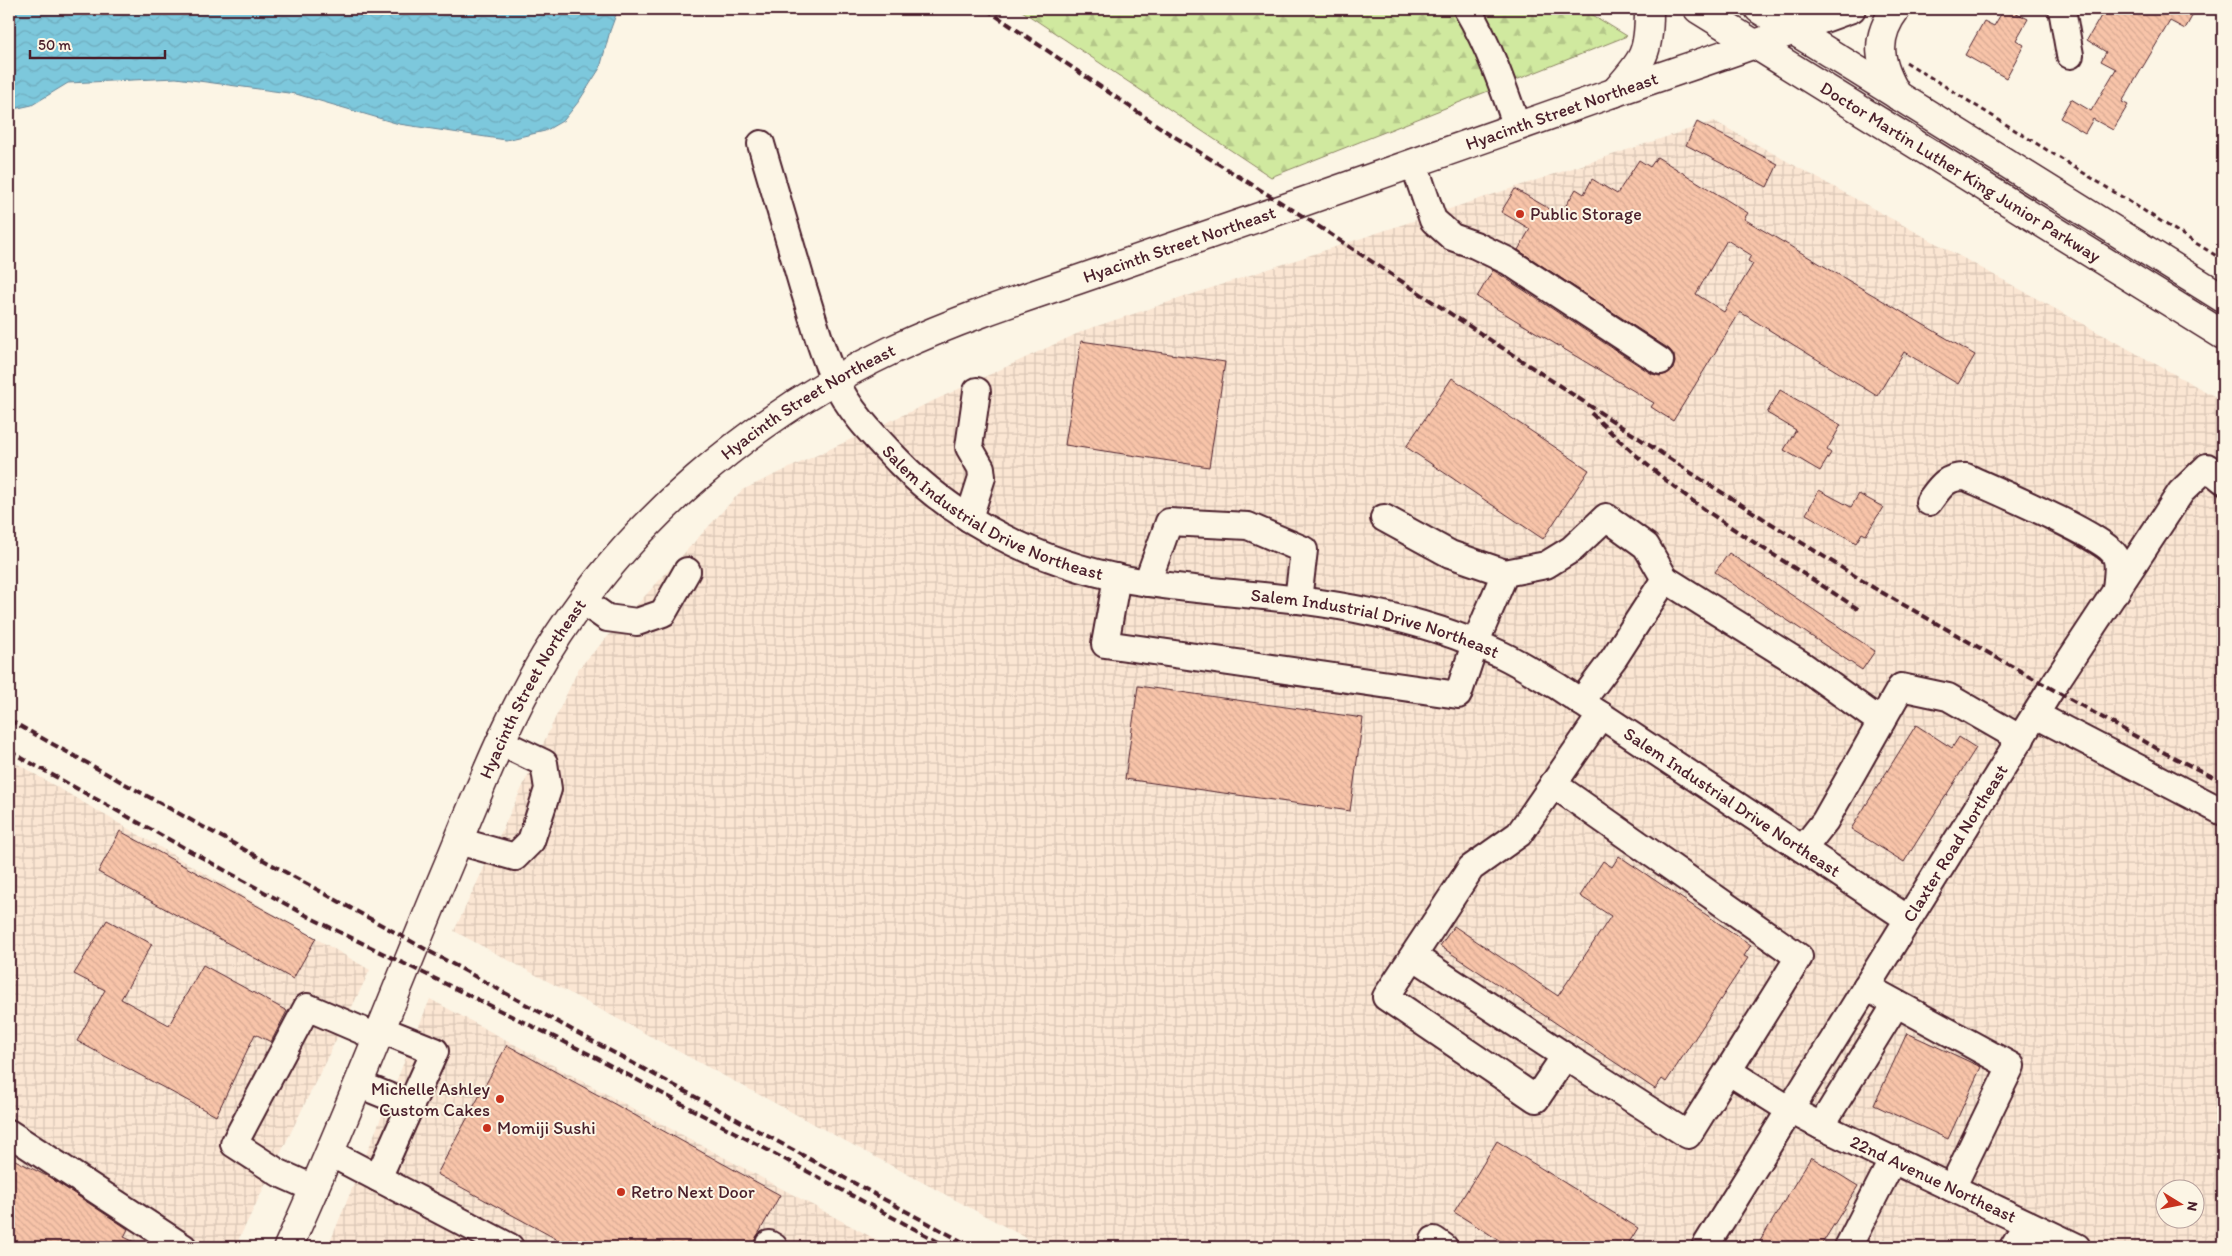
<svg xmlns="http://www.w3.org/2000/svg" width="2232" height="1256" font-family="Itim,sans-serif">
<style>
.industrial{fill:url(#industrial-grid);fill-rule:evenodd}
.forest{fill:url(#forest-firs);stroke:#8d8465}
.water{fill:url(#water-waves);stroke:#698495}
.building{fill:url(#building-back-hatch);stroke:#4a1f2b;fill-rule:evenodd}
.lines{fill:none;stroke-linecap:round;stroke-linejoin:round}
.minor-casing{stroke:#4a1f2b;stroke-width:30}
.major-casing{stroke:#4a1f2b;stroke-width:31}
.highway-casing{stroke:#4a1f2b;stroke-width:31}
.path{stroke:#4a1f2b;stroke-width:3;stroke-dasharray:5 4;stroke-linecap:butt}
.minor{stroke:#fcf5e5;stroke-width:26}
.major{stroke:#fcf5e5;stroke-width:28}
.highway{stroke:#fcf5e5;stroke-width:28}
.rail{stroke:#4a1f2b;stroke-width:4;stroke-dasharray:8 4;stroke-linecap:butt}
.poi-dot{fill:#c8321e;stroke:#fcf5e5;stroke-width:2}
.labels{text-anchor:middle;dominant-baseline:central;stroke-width:4;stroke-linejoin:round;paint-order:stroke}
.street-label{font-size:18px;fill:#4a1f2b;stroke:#fcf5e5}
.poi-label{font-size:18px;fill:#4a1f2b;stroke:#fcf5e5;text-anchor:start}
</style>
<defs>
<pattern id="industrial-grid" width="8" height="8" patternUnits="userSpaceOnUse" patternTransform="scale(1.25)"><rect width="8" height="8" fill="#fbe6d3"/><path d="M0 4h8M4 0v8" fill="none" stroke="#d9c5b5"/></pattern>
<pattern id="forest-firs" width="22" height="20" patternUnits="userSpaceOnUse" patternTransform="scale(1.25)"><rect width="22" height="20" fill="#d0e99f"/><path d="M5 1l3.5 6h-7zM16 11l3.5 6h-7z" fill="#b4c789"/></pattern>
<pattern id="water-waves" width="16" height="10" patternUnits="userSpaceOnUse" patternTransform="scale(1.25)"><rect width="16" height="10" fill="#7dc8dc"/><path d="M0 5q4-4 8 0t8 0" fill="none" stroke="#6eabbd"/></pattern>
<pattern id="building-back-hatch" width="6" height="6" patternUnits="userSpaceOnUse" patternTransform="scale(1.25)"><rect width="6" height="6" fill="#f8c4a9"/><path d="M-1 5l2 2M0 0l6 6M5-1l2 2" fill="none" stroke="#d6a892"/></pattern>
</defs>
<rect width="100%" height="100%" fill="#fcf5e5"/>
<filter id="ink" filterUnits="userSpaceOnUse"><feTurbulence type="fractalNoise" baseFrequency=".02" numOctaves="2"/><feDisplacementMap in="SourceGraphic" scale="10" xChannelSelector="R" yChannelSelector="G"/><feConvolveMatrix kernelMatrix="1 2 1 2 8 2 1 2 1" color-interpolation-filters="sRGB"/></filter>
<g filter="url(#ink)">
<path class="industrial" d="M1714 121 2223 401V1247H1043L454 931 579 668 742 490 1085 330ZM2164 1188H2194V1218H2164Z
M9 759 370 970 235 1247H9Z
M430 999 890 1247H328Z"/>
<path class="forest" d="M1019 9H1583L1627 36 1271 177Z"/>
<path class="water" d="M9 9H618L610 31 600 68 579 101 564 120 545 131 506 140 399 124 296 94 176 78 68 83 32 105 9 110Z"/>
<path class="building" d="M2004 9H2009L2028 19 2016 40 2024 45 2006 78 1965 55 1984 21 1994 26Z
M2105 9H2196L2185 29 2170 21 2122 102 2128 105 2113 130 2093 119 2085 133 2060 118 2071 99 2091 111 2116 69 2101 61 2106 52 2087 40Z
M1697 122 1778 164 1767 187 1686 145Z
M1657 157 1748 213 1744 219 1975 355 1958 384 1904 352 1877 396 1740 312 1673 421 1651 407 1654 403 1477 297 1493 270 1652 374 1660 376 1667 374 1673 369 1675 362 1674 355 1669 349 1518 250 1530 229 1501 212 1515 189 1560 215 1576 189 1584 194 1592 179 1617 194 1639 160 1650 167ZM1727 240 1751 255 1748 261 1753 264 1724 312 1696 294Z
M1081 341 1225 362 1209 467 1065 445Z
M1452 378 1589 470 1543 539 1406 447Z
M1780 390 1841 425 1827 450 1831 453 1820 471 1784 450 1796 430 1767 413Z
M1819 490 1851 507 1859 494 1883 507 1866 535 1862 533 1856 543 1806 514Z
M1729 553 1875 651 1862 670 1715 572Z
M1138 686 1363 718 1350 811 1125 779Z
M1916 725 1952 748 1959 737 1976 748 1904 862 1851 829Z
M120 831 316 938 293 979 98 872Z
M1619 856 1751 945 1744 956 1748 958 1666 1082 1662 1079 1655 1089 1440 946 1454 926 1558 996 1611 916 1580 896 1603 861 1612 867Z
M107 920 152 944 121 999 169 1025 203 965 287 1011 271 1042 255 1034 216 1116 77 1041 105 990 74 974Z
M1907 1033 1981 1067 1948 1139 1874 1105Z
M507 1045 780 1195 751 1247H571L437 1174Z
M1497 1141 1638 1228 1626 1247H1510L1454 1212Z
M9 1157 49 1177 128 1229 124 1237 145 1247H9Z
M1811 1157 1858 1186 1820 1247H1770L1760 1241Z"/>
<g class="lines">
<defs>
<g id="minor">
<path d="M1467 9C1489 46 1503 86 1517 127"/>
<path d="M2062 9 2070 55"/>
<path d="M1794 30 1852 9"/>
<path id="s1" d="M761 144C775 192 789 240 803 287 813 317 820 349 834 378 848 410 875 437 899 462 964 529 1057 570 1148 583 1222 594 1297 596 1370 612 1415 621 1460 635 1502 655 1521 664 1539 676 1557 686L1908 919"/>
<path d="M1414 164 1433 220 1452 237 1475 245 1508 261 1660 361"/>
<path d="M1929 502C1940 487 1946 476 1966 477 1990 488 2109 538 2116 557 2120 566 2116 582 2116 592"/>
<path d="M969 518 982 477 981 468 969 447 977 391"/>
<path d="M1384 518 1450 554 1505 573"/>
<path d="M1117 577 1105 644 1458 695 1475 644 1505 573 1546 565 1572 549 1606 517 1646 546 1665 579"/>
<path d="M1147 583 1169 522 1248 526 1304 550 1298 600"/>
<path d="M583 601 607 618 637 622 663 613 687 571"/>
<path d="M1581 702 1614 658 1665 579 1802 665 1881 722"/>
<path d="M2036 715 2223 812"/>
<path d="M1553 784 1799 957 1728 1071"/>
<path d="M458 841 515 857 531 841 548 789 544 763 500 742"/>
<path d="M1803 849 1825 821 1901 687 1948 697 2021 739"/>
<path d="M1413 956 1565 1056 1536 1099 1386 997 1471 868 1519 834 1601 715"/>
<path d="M1866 987 2011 1066 1952 1188"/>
<path id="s2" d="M1565 1056 1688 1135 1728 1071 1790 1110 1821 1126 2077 1247"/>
<path d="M358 1084 410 1105"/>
<path d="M1821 1126 1896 1004"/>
<path d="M9 1133 183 1247"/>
<path d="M330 1153 510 1247"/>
<path d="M378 1178 435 1051 380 1029"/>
<path d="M315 1189 279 1173 234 1144 307 1007 377 1037"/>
<path d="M1434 1240 1444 1247"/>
<path d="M769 1244 774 1247"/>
<path id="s3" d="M1705 1247 2051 689 2181 492 2207 467 2223 480"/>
<path d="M1848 1247 1893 1159"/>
<path d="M2013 1247 2027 1224"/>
</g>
<g id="major">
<path id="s4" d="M288 1247C346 1121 395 991 449 863 478 793 506 721 545 656 625 524 753 416 892 350 951 322 1014 301 1077 280 1142 257 1208 235 1274 212 1385 174 1496 134 1607 95 1670 73 1732 53 1794 30"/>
</g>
<g id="highway">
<path id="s5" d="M1698 9 2223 335"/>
<path d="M1759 9 2223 298"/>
<path d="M1896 9C1873 39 1879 65 1898 96"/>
<path d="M1614 93C1642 61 1649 56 1649 12L1648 9"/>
</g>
</defs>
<use href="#minor" class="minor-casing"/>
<use href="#major" class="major-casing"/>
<use href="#highway" class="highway-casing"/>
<path class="path" d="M1906 62 2223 260"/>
<use href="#minor" class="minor"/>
<use href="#major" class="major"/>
<use href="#highway" class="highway"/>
<path class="rail" d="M986 9 1167 132 1309 220 1702 480 1874 588 2165 753 2223 782
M1591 413C1631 453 1674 489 1720 520 1766 551 1813 579 1858 609
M9 720 596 1043 972 1247
M9 751 313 919 589 1054 948 1247"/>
</g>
</g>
<g class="poi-dot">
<circle cx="1520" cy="214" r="5"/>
<circle cx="500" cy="1099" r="5"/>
<circle cx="487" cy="1128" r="5"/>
<circle cx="621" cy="1192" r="5"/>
</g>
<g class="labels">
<g class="street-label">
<text stroke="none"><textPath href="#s4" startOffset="1825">Hyacinth Street Northeast</textPath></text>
<text stroke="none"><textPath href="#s5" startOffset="309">Doctor Martin Luther King Junior Parkway</textPath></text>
<text stroke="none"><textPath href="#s4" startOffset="1420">Hyacinth Street Northeast</textPath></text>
<text stroke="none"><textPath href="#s4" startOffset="1015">Hyacinth Street Northeast</textPath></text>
<text stroke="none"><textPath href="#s1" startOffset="460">Salem Industrial Drive Northeast</textPath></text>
<text stroke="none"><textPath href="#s1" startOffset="865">Salem Industrial Drive Northeast</textPath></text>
<text stroke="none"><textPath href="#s4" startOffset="610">Hyacinth Street Northeast</textPath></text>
<text stroke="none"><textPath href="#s1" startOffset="1270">Salem Industrial Drive Northeast</textPath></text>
<text stroke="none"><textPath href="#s3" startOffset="475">Claxter Road Northeast</textPath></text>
<text stroke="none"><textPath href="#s2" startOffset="454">22nd Avenue Northeast</textPath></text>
</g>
<g class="poi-label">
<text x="1530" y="214">Public Storage</text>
<text x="490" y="1089" text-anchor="end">Michelle Ashley<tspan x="490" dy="21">Custom Cakes</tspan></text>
<text x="497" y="1128">Momiji Sushi</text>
<text x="631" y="1192">Retro Next Door</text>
</g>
</g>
<rect width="2232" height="1256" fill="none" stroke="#fcf5e5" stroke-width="30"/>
<rect x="15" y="15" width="2202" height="1226" fill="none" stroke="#4a1f2b" stroke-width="2" filter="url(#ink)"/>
<g transform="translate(2180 1204) rotate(100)"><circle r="24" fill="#fcf5e5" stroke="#b59f9b"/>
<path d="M0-4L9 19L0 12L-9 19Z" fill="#c8321e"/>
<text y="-8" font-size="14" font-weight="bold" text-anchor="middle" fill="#4a1f2b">N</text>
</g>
<path d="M30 50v8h135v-8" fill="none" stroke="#4a1f2b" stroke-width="2.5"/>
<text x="38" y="50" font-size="15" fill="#4a1f2b" stroke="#fcf5e5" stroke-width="4" paint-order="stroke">50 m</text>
</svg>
